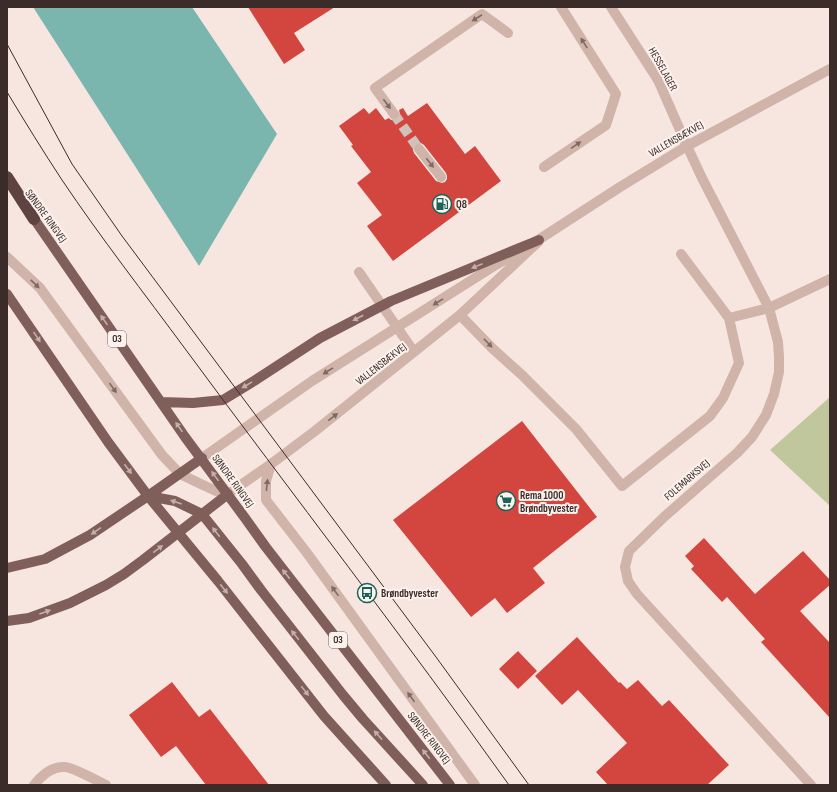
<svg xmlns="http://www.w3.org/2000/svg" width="837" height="792" font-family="'Sofia Sans Condensed',sans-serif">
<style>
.green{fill:#c1c79d}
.water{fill:#7ab6ad}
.building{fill:#d34640;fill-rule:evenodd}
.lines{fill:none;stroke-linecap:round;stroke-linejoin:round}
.minor-tunnel{stroke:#d1c1bb;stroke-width:10;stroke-dasharray:10 5;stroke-linecap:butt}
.minor{stroke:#d0b3a9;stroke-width:10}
.major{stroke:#805e59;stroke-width:10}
.highway{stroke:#5e4340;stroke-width:12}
.tram{stroke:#3c2c29;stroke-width:1}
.oneway{fill:#7f6963}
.oneway2{fill:#c4afaa}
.labels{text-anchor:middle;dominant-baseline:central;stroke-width:4;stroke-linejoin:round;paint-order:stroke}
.shield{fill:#fcf2ed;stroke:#766764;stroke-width:1}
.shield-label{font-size:10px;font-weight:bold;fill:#3c2c29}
.street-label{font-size:11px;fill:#3c2c29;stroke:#fcf2ed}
.poi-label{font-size:11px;font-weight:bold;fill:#3c2c29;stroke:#fcf2ed;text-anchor:start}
</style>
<rect width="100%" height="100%" fill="#f6e6df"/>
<path class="green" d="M830 397V506L770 450Z"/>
<path class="water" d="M33 7H192L277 134 199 266Z"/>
<path class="building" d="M248 7H335L294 33 305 50 284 64Z
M427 103 465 154 475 146 501 181 393 261 367 226 382 215 357 183 371 172 351 146 353 145 339 126 364 108 369 114 376 108 385 120 389 118 391 120H394L397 119 400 117V114L399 110 403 108 408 116ZM418 143H421L424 145 446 173 447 176V179L445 182 442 183 436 181 414 153 413 150V147L415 144Z
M522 421 597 517 533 568 545 583 507 613 495 598 471 617 393 520Z
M704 538 755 594 803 551 830 580V585L800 611 830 643V718L761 642 765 639 727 597 722 602 691 569 694 566 685 556Z
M577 637 619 683 620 682 627 689 638 680 662 706 669 700 729 765 707 785H608L596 772 627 743 578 690 562 705 535 676Z
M518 651 537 671 518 689 499 669Z
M172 682 199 717 210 709 269 785H206L176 746 161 757 129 715Z"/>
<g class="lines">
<path class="minor-tunnel" d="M394 114 419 149"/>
<path class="minor" d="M611 7 658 80 687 146 702 178 769 308 778 342 779 357V372L774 394 766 415 752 437 737 453 664 517 629 551 625 567 628 581 637 594 811 785
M394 114 375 88 482 14 508 33
M419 149 441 177
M544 167 606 125 616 94 561 7
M532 244 620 187 687 146 830 69
M7 257 40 288 162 455 180 474 203 485 216 491 228 494 271 464 315 431 460 315 538 242
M359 272 414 352
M460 315 492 348 522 375 576 429 622 486 710 416 723 398 739 363 729 318 681 254
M729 318 769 308 830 279
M202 458 312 381 494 266 518 252
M271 464 266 481V500L307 553 475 785
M34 785C42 775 52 766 65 767 72 767 98 781 106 785"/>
<path class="major" d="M30 213 185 437 245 518 265 546 450 785
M7 294 108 442 148 496 218 581 324 716 386 785
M161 402 193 403 223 400 254 381 320 338 391 301 539 240
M148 496 175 501 202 514 242 564 261 590 343 695 363 719 423 785
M7 568 45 559 90 535 148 496 202 458
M7 621 29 618 70 603 106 585 124 574 143 560 228 494"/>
<path class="highway" d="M7 177 34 219"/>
<path class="tram" d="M7 44 72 164 122 236 436 657 529 785
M7 92C25 122 43 151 62 180 101 238 144 293 186 350 293 495 404 638 509 785"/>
</g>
<defs><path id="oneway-solid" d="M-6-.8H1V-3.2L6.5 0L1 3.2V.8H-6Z"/></defs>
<g class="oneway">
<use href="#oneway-solid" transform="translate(477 18) rotate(147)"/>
<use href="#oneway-solid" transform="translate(584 43) rotate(-122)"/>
<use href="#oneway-solid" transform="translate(387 104) rotate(53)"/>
<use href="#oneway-solid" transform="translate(576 145) rotate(-34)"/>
<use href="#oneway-solid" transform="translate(430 163) rotate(52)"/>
<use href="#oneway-solid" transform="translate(35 284) rotate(43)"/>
<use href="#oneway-solid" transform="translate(438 302) rotate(148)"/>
<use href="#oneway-solid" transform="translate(488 343) rotate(46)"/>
<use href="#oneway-solid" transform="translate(328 371) rotate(148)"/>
<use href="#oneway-solid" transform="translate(113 388) rotate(54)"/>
<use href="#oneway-solid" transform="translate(333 417) rotate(-38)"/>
<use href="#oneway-solid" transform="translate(267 485) rotate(-84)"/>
<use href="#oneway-solid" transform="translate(335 591) rotate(-126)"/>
<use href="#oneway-solid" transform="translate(411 697) rotate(-126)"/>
</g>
<g class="oneway2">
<use href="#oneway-solid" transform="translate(477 266) rotate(158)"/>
<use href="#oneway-solid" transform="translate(358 318) rotate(152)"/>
<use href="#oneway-solid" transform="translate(104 320) rotate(-125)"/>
<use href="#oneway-solid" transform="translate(37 337) rotate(56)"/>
<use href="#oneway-solid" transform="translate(247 385) rotate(149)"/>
<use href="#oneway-solid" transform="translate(179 427) rotate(-125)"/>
<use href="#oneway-solid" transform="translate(128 469) rotate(53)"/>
<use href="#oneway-solid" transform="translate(215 476) rotate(-126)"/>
<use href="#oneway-solid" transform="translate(176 502) rotate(-161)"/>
<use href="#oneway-solid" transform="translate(96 531) rotate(145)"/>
<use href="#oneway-solid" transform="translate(216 532) rotate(-128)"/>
<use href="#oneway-solid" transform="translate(158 549) rotate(-38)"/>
<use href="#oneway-solid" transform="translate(286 574) rotate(-128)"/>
<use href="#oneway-solid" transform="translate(224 589) rotate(52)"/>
<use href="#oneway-solid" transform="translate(45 612) rotate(-20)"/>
<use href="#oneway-solid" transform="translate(295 635) rotate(-128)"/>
<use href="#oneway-solid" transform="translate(305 691) rotate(52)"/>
<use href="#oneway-solid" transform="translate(378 735) rotate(-132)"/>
<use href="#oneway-solid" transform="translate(426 754) rotate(-128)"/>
</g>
<defs>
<symbol id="fuel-ring" viewBox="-11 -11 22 22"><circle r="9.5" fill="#fcf2ed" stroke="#196359" stroke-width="1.5"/><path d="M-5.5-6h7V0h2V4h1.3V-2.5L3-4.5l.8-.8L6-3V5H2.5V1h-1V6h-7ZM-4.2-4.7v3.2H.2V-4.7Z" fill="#196359"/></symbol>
<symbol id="supermarket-ring" viewBox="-11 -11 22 22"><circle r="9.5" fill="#fcf2ed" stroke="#196359" stroke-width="1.5"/><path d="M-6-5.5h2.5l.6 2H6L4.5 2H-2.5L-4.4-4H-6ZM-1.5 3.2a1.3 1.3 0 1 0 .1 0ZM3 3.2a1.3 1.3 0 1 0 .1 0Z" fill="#196359"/></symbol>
<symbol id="bus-ring" viewBox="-11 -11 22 22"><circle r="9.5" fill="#fcf2ed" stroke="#196359" stroke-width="1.5"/><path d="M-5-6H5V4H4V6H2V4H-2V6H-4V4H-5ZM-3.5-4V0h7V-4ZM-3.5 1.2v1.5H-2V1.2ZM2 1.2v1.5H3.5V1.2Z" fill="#196359"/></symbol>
</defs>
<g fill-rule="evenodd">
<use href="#fuel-ring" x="431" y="193" width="22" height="22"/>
<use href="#supermarket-ring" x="495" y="490" width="22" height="22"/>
<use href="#bus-ring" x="356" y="582" width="22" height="22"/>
</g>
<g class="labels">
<g class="shield">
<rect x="108" y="331" width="18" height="16" rx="3"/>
<rect x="329" y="632" width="18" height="16" rx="3"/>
</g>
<g class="shield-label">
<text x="117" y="339">O3</text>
<text x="338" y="640">O3</text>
</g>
<g class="street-label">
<text transform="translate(663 69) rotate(61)">HESSELAGER</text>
<text transform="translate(676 139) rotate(-30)">VALLENSBÆKVEJ</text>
<text transform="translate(46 216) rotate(54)">SØNDRE RINGVEJ</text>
<text transform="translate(381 364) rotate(-38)">VALLENSBÆKVEJ</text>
<text transform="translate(687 480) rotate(-41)">FOLEMARKSVEJ</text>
<text transform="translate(233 481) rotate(54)">SØNDRE RINGVEJ</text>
<text transform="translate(429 738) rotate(52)">SØNDRE RINGVEJ</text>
</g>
<g class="poi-label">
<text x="456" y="204">Q8</text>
<text x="520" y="495">Rema 1000<tspan x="520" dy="13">Brøndbyvester</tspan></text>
<text x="381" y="593">Brøndbyvester</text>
</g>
</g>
<rect width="837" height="792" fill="none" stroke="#3c2c29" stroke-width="16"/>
</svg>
